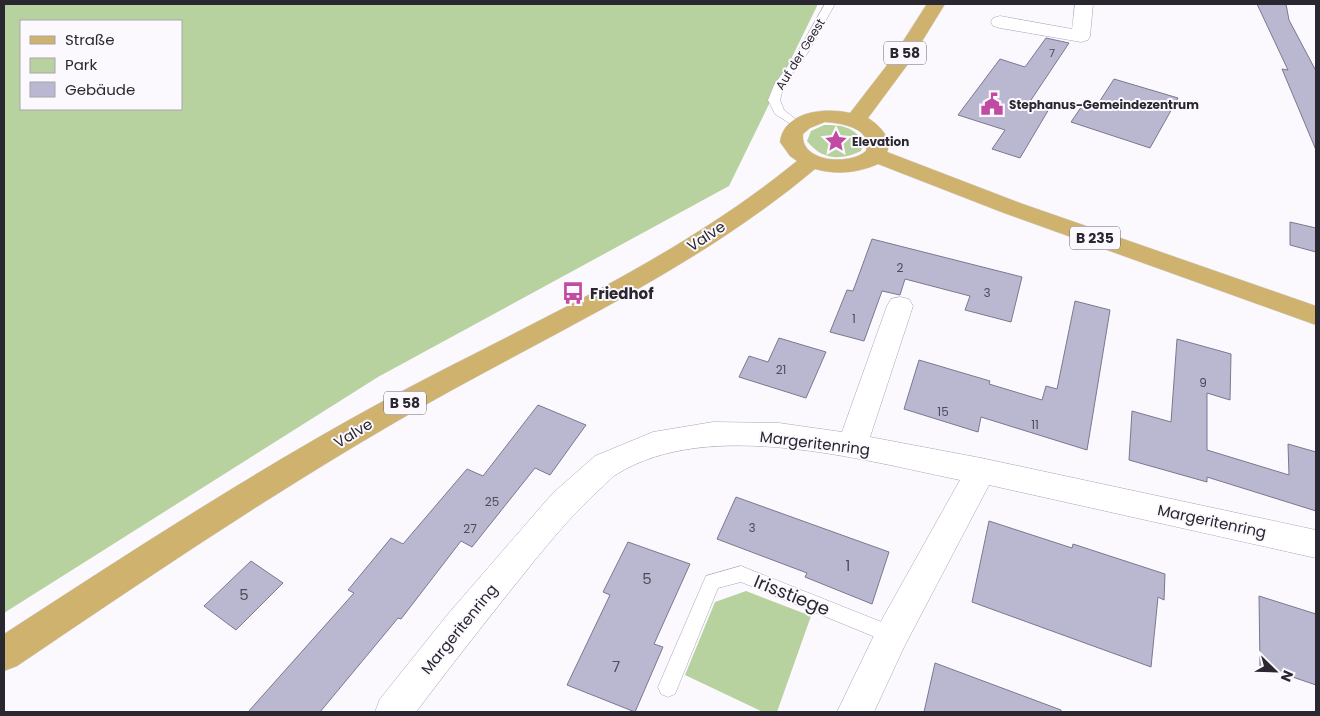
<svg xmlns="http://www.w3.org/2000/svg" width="1320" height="716" font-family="Poppins,sans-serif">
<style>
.green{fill:#b8d29f;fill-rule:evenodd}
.building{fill:#bab8d1;stroke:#7a788f}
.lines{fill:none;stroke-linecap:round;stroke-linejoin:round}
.service-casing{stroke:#aaa2ba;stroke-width:1}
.minor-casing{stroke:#aaa2ba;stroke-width:1}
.primary-casing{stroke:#d4d4d6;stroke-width:1}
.service{fill:#fff;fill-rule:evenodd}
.minor{fill:#fff;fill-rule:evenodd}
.primary{fill:#ceb26e;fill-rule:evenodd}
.labels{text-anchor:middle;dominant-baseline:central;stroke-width:4;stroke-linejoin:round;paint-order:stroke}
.far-number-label{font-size:11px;fill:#4e4b58}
.far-street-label{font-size:12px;fill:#2a2730;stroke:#fbf9fe}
.far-poi-label{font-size:12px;font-weight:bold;fill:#2a2730;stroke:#fbf9fe;text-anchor:start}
.number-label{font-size:12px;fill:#4e4b58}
.shield{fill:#fbf9fe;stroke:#69666e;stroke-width:1}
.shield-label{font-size:14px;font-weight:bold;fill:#2a2730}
.street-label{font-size:15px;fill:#2a2730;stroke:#fbf9fe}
.poi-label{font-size:15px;font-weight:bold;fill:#2a2730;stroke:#fbf9fe;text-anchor:start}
.near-number-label{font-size:15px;fill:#4e4b58}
.near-street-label{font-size:18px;fill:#2a2730;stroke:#fbf9fe}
</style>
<rect width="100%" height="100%" fill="#fbf9fe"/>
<path class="green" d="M4 4H818L729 186 378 377 4 613ZM21 21H181V109H21Z
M824 125C842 125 851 126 864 141L861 151C840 161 822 160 807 141L811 131Z
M746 591 811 616 777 712H763L685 675 715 602Z"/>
<path class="building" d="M1257 4H1286L1289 20 1316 71V150L1282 69 1288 70Z
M1046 38 1069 43 1029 103 1049 109 1020 158 992 149 1005 130 958 115 1000 59 1025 67Z
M1114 79 1178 98 1150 148 1071 122 1084 103 1096 107Z
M1290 222 1316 228V252L1290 245Z
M872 239 1022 277 1011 322 965 310 970 296 905 279 900 295 882 291 864 341 830 332 847 290 853 291Z
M1075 301 1110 310 1087 450 981 417 978 432 904 409 919 360 990 381 989 384 1042 400 1046 386 1057 389Z
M779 338 826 352 806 398 739 377 749 356 768 362Z
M1177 339 1231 354 1230 400 1207 393V450L1289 475 1288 444 1316 452V511L1207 477V482L1129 460 1132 411 1171 422Z
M538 405 586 425 550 475 535 468 472 547 461 541 401 619 398 618 320 712H248L354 593 348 590 391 538 403 544 467 469 483 476Z
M736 497 889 552 872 604 805 577 807 573 717 539Z
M989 521 1072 548 1073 544 1165 574 1164 600 1158 597 1151 667 972 602Z
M628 542 690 564 654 644 663 647 635 712 567 685 610 595 603 592Z
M251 561 283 583 236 630 204 606Z
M1259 596 1316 614V685L1260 666Z
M935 663 1061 710V712H924Z"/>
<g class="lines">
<defs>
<path id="service" d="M825 4H835L807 54 784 85 780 100 784 110 803 125 797 128 775 114 768 100 774 85 797 53Z
M741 566 899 629 902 635 899 641 892 644 741 582 718 588 675 694 668 697 661 694 658 687 706 576Z"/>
<path id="minor" d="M1075 4H1093L1090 36 1088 40 1081 42 1000 28 993 26 991 22 993 18 1000 16 1072 29Z
M900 297 909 299 913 306 870 437 981 458 1316 530V558L989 485 904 647 874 712H837L880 623 960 480C862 460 709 417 617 474 611 477 606 484 600 489 578 509 559 531 539 555 497 607 456 659 416 712H375L380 699 448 614 553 493 595 456 653 432 713 422 779 423 842 432 887 306 891 299Z"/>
<path id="primary" d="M927 4H945L908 64 868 118C879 125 893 138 887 152L1020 203 1316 306V325L1004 213 878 164C858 173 836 175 815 169 689 275 535 340 394 423 265 498 141 582 17 666L4 671V634C126 555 248 475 376 405 518 328 671 264 797 161L790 156 780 142C784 111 825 107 850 113L891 60ZM825 122C841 123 873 128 866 151 849 166 800 162 803 134L810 128Z"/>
</defs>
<use href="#service" class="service-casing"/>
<use href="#minor" class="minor-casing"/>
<use href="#primary" class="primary-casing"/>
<use href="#service" class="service"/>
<use href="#minor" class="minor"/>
<use href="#primary" class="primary"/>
</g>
<defs>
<symbol id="civic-bare" viewBox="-9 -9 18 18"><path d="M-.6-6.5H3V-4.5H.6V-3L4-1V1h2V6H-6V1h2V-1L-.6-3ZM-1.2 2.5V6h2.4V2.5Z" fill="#c24ba2" stroke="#fbf9fe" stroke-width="2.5" paint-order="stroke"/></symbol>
<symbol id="sight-bare" viewBox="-9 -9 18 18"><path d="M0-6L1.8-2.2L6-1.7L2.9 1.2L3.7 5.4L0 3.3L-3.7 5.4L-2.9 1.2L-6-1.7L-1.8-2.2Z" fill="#c24ba2" stroke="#fbf9fe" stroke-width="2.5" paint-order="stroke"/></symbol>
<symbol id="bus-bare" viewBox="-9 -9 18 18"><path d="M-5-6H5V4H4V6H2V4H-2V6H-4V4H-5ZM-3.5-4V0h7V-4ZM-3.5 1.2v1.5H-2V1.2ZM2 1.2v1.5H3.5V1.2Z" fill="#c24ba2" stroke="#fbf9fe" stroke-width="2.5" paint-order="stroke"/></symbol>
</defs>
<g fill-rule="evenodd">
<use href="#civic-bare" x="976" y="88" width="32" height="32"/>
<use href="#sight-bare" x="820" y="125" width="32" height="32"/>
<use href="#bus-bare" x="557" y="277" width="32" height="32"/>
</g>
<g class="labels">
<g class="far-number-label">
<text x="1052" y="53">7</text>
</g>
<g class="far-street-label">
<text transform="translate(800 54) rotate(-58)">Auf der Geest</text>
</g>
<g class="far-poi-label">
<text x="1009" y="104">Stephanus-Gemeindezentrum</text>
<text x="852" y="141">Elevation</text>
</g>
<g class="number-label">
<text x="900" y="267">2</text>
<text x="987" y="292">3</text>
<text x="854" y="318">1</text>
<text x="781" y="369">21</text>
<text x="1203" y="382">9</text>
<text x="943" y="411">15</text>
<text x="1035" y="424">11</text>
<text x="492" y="501">25</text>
<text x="752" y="527">3</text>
<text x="470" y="528">27</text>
</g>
<g class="shield">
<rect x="884" y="41.5" width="42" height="23" rx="4"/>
<rect x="1070" y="226.5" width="50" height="23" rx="4"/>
<rect x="384" y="391.5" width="42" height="23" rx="4"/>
</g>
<g class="shield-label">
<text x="905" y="53">B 58</text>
<text x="1095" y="238">B 235</text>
<text x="405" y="403">B 58</text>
</g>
<g class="street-label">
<text transform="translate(706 236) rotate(-33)">Valve</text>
<text transform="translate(353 433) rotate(-31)">Valve</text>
<text transform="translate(815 443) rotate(7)">Margeritenring</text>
<text transform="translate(1212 521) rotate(12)">Margeritenring</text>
<text transform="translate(459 629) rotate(-51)">Margeritenring</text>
</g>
<g class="poi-label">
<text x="590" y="293">Friedhof</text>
</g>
<g class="near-number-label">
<text x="848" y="565">1</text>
<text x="647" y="578">5</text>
<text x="244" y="594">5</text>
<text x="616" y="666">7</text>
</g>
<g class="near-street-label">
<text transform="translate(792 595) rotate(22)">Irisstiege</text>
</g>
</g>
<rect width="1320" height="716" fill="none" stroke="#2a2730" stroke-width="10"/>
<rect x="20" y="20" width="162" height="90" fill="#fbf9fe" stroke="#a7a5ac"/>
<rect x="30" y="36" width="25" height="8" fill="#ceb26e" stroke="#a7a5ac"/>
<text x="65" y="45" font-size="15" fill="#2a2730">Straße</text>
<rect x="30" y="58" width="25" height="15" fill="#b8d29f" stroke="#a7a5ac"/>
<text x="65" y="70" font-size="15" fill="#2a2730">Park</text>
<rect x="30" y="82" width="25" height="15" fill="#bab8d1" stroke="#a7a5ac"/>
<text x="65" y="95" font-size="15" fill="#2a2730">Gebäude</text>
<g transform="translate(1275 671) rotate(113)" stroke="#fbf9fe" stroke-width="4" paint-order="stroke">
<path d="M0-4L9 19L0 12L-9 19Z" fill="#2a2730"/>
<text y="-8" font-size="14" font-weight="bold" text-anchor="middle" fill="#2a2730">N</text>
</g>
</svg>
